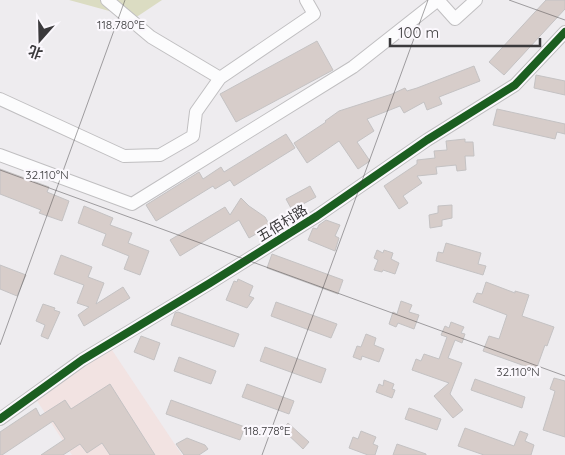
<svg xmlns="http://www.w3.org/2000/svg" width="565" height="455" font-family="Quicksand,'Noto Sans SC',sans-serif">
<style>
.commercial{fill:#f2e3e2}
.green{fill:#dbdcc2}
.building{fill:#d7cdca;stroke:#c4c2c3}
.lines{fill:none;stroke-linecap:round;stroke-linejoin:round}
.minor-casing{stroke:#c0bfc1;stroke-width:14}
.minor{stroke:#fcfcfd;stroke-width:12}
.cycleway-casing{stroke:#fbf8fd;stroke-width:11}
.cycleway{stroke:#1b5e20;stroke-width:8}
.ticks{fill:none;stroke:#3b3a3c;stroke-width:1;stroke-opacity:0.45}
.labels{text-anchor:middle;dominant-baseline:central;stroke-width:4.5;stroke-linejoin:round;paint-order:stroke}
.street-label{font-size:14px;fill:#3b3a3c;stroke:#fbf8fd}
.ticks-label{font-size:12px;text-anchor:middle;fill:#3b3a3c;stroke:#fbf8fd;stroke-width:4.5;stroke-linejoin:round;paint-order:stroke}
</style>
<rect width="100%" height="100%" fill="#eeecef"/>
<path class="commercial" d="M110 347 182 455H72L34 396Z"/>
<path class="green" d="M69 0H162L135 18Z"/>
<path class="building" d="M546 0H565V9L504 75 489 62Z
M317 41 333 70 236 122 220 94Z
M474 66 480 81 439 97 442 104 427 110 424 102 404 113 400 106 367 119 374 131 357 142 370 161 358 169 339 141 307 163 294 143 326 122 325 121 339 111 392 94 405 88 407 91 417 88Z
M536 75 565 81V95L534 88Z
M497 109 565 124V134L557 132 555 139 493 125Z
M286 134 295 148 234 186 230 180 215 189 213 186 156 221 146 205 199 172 203 179 221 167 224 172Z
M465 139V142H473L474 156H465L466 170 457 171 456 165 436 167 437 174 417 176 422 183 403 196 408 203 399 209 384 186 417 164V160L435 158 434 151 447 150 446 141Z
M0 169 49 187 47 192 69 201 62 221 39 213 41 210 0 194Z
M310 186 316 197 292 210 286 199Z
M241 198 249 206 265 217 270 226 249 238 239 220 180 256 170 240 225 207 230 215Z
M452 205V218L442 220V226L430 228 429 215 438 213V206Z
M84 206 113 218 110 225 132 233 128 243 149 251 140 275 124 269 129 256 102 245 106 234 78 223Z
M326 220 340 225 335 236 339 238 335 251 308 240 313 228 317 229 319 225Z
M446 243 481 253 478 264 486 266 483 275 436 261 438 252 443 253Z
M377 250 383 253 384 250 393 253 391 259 399 263 395 274 383 270 382 272 374 270 378 260 374 258Z
M272 254 343 280 338 294 267 268Z
M61 255 92 267 88 277 104 283 96 304 123 287 130 298 84 326 78 315 89 307 77 303 84 285 54 274Z
M0 265 26 275 17 296 0 289Z
M238 279 253 286 249 296 254 298 247 308 226 300 234 281 237 282Z
M486 282 515 293V291L529 295 522 316 554 327 547 346 545 345 536 370 483 351 489 336 499 339 507 315 473 302 477 293 482 294Z
M401 301 412 305 409 312 419 315 414 329 398 323 396 327 389 324 393 312 397 314Z
M276 302 337 324 331 338 271 316Z
M43 304 55 308 54 310 60 312 48 339 41 336 45 325 36 321Z
M178 312 239 334 234 347 171 325 175 313Z
M451 322 464 327 461 333 465 334 462 343 455 340 448 358 462 363 450 394 463 410 453 418 434 396 449 383 412 370 416 359 421 361 424 354 439 359 447 337 441 335 445 326 449 328Z
M366 334 376 338 374 345 384 349 379 362 362 356 361 360 353 357 357 346 361 347Z
M141 336 160 343 154 360 134 352Z
M265 347 326 369 321 383 260 361Z
M179 357 216 371 211 384 174 371Z
M554 378 565 381V437L543 430 553 398 555 391 550 389Z
M475 379 525 397 522 408 471 390Z
M384 380 394 384 392 389 395 390 392 398 376 392 379 384 383 386Z
M110 384 155 455H110L102 443 87 453 80 444 63 455H41L65 439 53 421 2 455H0V432L36 408 40 416 65 400 71 409Z
M247 384 294 401 289 414 242 397Z
M171 400 245 427 240 440 166 414Z
M409 408 441 419 437 430 405 419Z
M288 423 309 442 303 449 282 429Z
M465 428 514 446 520 431 528 434 525 441 534 445 531 455H484L458 446Z
M361 431 376 437 373 444 378 446 375 455H368L349 448 353 437 358 439Z
M187 438 205 445 208 449 199 455H184L176 444Z
M397 444 426 454V455H393Z"/>
<g class="lines">
<defs>
<path id="minor" d="M107 0 151 37 220 78
M438 0 455 19 476 0
M0 99 124 156 160 155 193 136 196 112 220 78 314 14 306 0
M0 155 132 204 353 67 438 0
M0 419 82 360 210 283 317 216 427 140 515 85 565 32"/>
</defs>
<use href="#minor" class="minor-casing"/>
<use href="#minor" class="minor"/>
<defs>
<path id="cycleway" d="M0 419 82 360 210 283 317 216 427 140 515 85 565 32"/>
</defs>
<use href="#cycleway" class="cycleway-casing"/>
<use href="#cycleway" class="cycleway"/>
</g>
<path class="ticks" d="M509 0 565 20M0 170 565 376M0 345 125 0M262 455 428 0"/>
<g class="labels">
<g class="street-label">
<text transform="translate(282 223) rotate(-32)">五佰村路</text>
</g>
</g>
<g class="ticks-label">
<text x="121" y="29">118.780°E</text>
<text x="47" y="179">32.110°N</text>
<text x="518" y="376">32.110°N</text>
<text x="267" y="435">118.778°E</text>
</g>
<g transform="translate(40 40) rotate(200)" stroke="#fbf8fd" stroke-width="4" paint-order="stroke">
<path d="M0-4L9 19L0 12L-9 19Z" fill="#3b3a3c"/>
<text y="-8" font-size="14" font-weight="bold" text-anchor="middle" fill="#3b3a3c">北</text>
</g>
<path d="M390 38v8h150v-8" fill="none" stroke="#3b3a3c" stroke-width="2.5"/>
<text x="398" y="38" font-size="15" fill="#3b3a3c" stroke="#fbf8fd" stroke-width="4" paint-order="stroke">100 m</text>
</svg>
